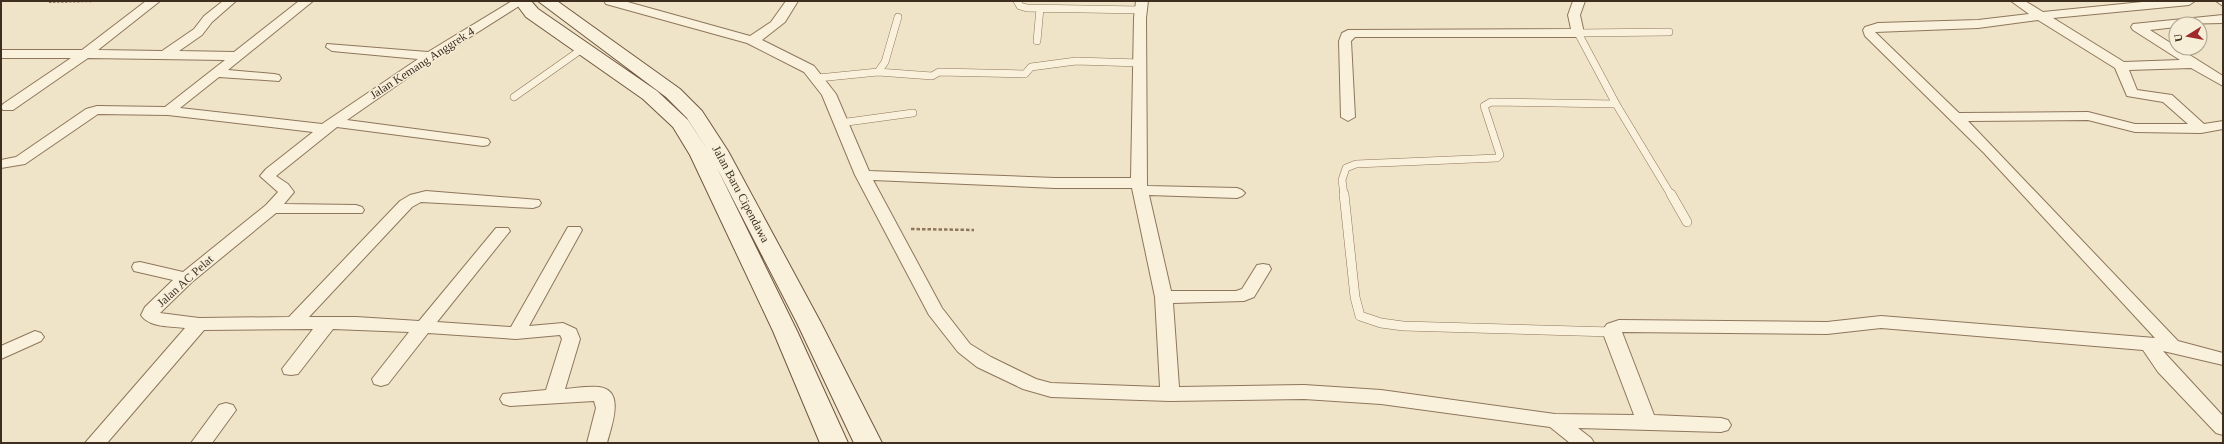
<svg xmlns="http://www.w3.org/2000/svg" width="2224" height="444" font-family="'Times New Roman',serif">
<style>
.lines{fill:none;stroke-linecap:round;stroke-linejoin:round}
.service-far1-casing{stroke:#8d765c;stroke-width:8}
.service-casing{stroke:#8d765c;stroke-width:10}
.minor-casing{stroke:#8d765c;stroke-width:2}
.secondary-casing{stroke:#6f573f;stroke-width:2}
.path-far1{stroke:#8d765c;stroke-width:2;stroke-dasharray:2.5 1.5;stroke-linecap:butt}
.path{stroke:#8d765c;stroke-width:2.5;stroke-dasharray:3.5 2;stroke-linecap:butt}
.service-far1{stroke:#faf1dc;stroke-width:7}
.service{stroke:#faf1dc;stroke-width:9}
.minor{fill:#faf1dc;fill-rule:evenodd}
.secondary{fill:#faf1dc;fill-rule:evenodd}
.labels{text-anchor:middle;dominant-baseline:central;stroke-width:3;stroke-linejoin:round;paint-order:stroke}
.street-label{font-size:12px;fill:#3d2e20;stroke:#f7eed8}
</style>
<rect width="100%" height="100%" fill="#f0e4c8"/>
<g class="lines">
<defs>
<path id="service-far1" d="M1017 1 1020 6 1027 8 1141 10
M1669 32 1578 33 1616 104 1671 195
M1037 41 1040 8
M878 72 885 62 898 17
M818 78 878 72 932 76 939 72 1025 74 1031 67 1076 61 1140 63
M514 97 582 49
M840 123 913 113
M1344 195 1342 180 1346 168 1356 164 1497 158 1500 155 1484 106 1491 102 1616 104"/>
<path id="service" d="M1344 194 1355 297 1360 316 1381 323 1403 326 1612 332
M1671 194 1687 222"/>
<path id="minor" d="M146 1H160L98 50 162 51 194 29 204 16 223 1H236L212 22 202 35 179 51 234 52 299 1H313L228 70 274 74 279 75 281 78 279 81 219 77 180 108 322 124 418 59 332 51 326 47 327 44 428 52 512 1H527L429 63 347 120 483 138 488 139 490 142 488 145 483 146 337 127 276 176 288 184 294 192 284 204 356 205 362 207 364 210 362 213H276L192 282 160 313 199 318 289 317 400 201 410 195 426 191 539 200 541 203 539 206 533 208 421 202 412 207 309 317H356L419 321 496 228H508L510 231 437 322 511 327 568 227H580L582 230 529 326 563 323 576 329 580 339 565 389C576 388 588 386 599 387 626 390 611 427 607 443H587L596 408 594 401 510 406 503 404 500 399 503 394 546 390 562 339 560 335 516 339 428 333 388 384 381 386 374 384 372 379 409 332 333 329 298 374 291 375 284 374 282 369 313 329 204 330 107 443H85L185 328C172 326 149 328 141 315L145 307 173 280 134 271 132 267 134 263 140 262 183 272 266 205 278 192 260 176 266 169 313 132 168 115 98 114 25 164 1 168V160L16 157 86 109 97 106 165 107 225 60 88 58 13 110H3L1 107 3 104 71 58H1V50H82Z
M604 1H624L750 36 771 22 786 1H798L785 22 762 40 814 66 836 94 869 171 1055 178H1131L1134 18 1136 1H1148L1146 18 1147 186 1237 188 1242 190 1245 193 1242 196 1237 198 1149 195 1171 291H1236L1242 289 1257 265 1263 264 1269 265 1271 269 1254 297 1244 301 1173 303 1179 387 1304 385 1381 390 1555 414 1634 415 1604 336V328L1607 324 1619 320 1827 322 1881 316 2155 338 1984 153 1865 36 1863 30 1865 27 1878 23 1978 20 2029 14 2011 1H2025L2043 12 2152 1H2195L2189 5 2053 18 2124 62 2180 60 2133 30 2131 27 2133 24 2223 15V23L2176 24V27L2150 30 2223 76V86L2191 68 2129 70 2137 90 2172 95 2204 124 2223 121V129L2201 133 2135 132 2088 120 1968 121 2178 341 2223 353V365L2163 351 2223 416V435L2216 433 2158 372 2143 350 1881 328 1827 334 1622 332 1654 415 1721 418 1728 420 1731 425 1728 430 1721 432 1578 428 1591 438 1594 443H1570L1550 427 1381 404 1304 399 1170 401 1051 397 1023 389 977 367 958 352 929 315 855 175 822 95 804 72 747 43 606 4ZM2038 20 2115 68 2127 96 2163 102 2188 124H2135L2088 112 1959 113 1875 32 1978 28ZM873 180 1055 188H1132L1155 297 1160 387 1051 383 1036 379 991 357 970 344 942 308Z
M1573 1H1585L1580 15 1584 33 1578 37H1355L1351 41 1355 117 1348 121 1341 117 1339 41 1342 33 1348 30 1571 29 1568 15Z
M2216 1H2223V6Z
M35 331 41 333 44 337 41 341 1 359V346Z
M226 403 233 405 236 410 212 443H191L219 405Z"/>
<path id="secondary" d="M514 1H531L538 9 657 91 688 120 709 152 687 118 666 97 538 1H557L680 89 702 111 728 151 821 323 882 443H854L797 323 717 168 797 331 848 443H820L773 331 690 155 673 127 643 99 526 17Z"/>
</defs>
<use href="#service-far1" class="service-far1-casing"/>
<use href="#service" class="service-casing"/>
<use href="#minor" class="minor-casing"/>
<use href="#secondary" class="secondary-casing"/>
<path class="path-far1" d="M49 2 99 1"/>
<path class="path" d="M911 229 974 230"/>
<use href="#service-far1" class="service-far1"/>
<use href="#service" class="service"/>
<use href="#minor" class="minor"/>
<use href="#secondary" class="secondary"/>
</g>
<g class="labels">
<g class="street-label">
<text transform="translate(422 63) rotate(-33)">Jalan Kemang Anggrek 4</text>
<text transform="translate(741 194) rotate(62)">Jalan Baru Cipendawa</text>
<text transform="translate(185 281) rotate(-42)">Jalan AC Pelat</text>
</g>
</g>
<rect width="2224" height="444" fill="none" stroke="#3d2e20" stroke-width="4"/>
<g transform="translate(2188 36) rotate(259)"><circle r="19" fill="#f7eed8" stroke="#ada18e"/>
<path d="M0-3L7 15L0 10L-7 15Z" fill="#9e2a2b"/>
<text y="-6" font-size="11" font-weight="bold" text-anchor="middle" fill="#3d2e20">U</text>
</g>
</svg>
